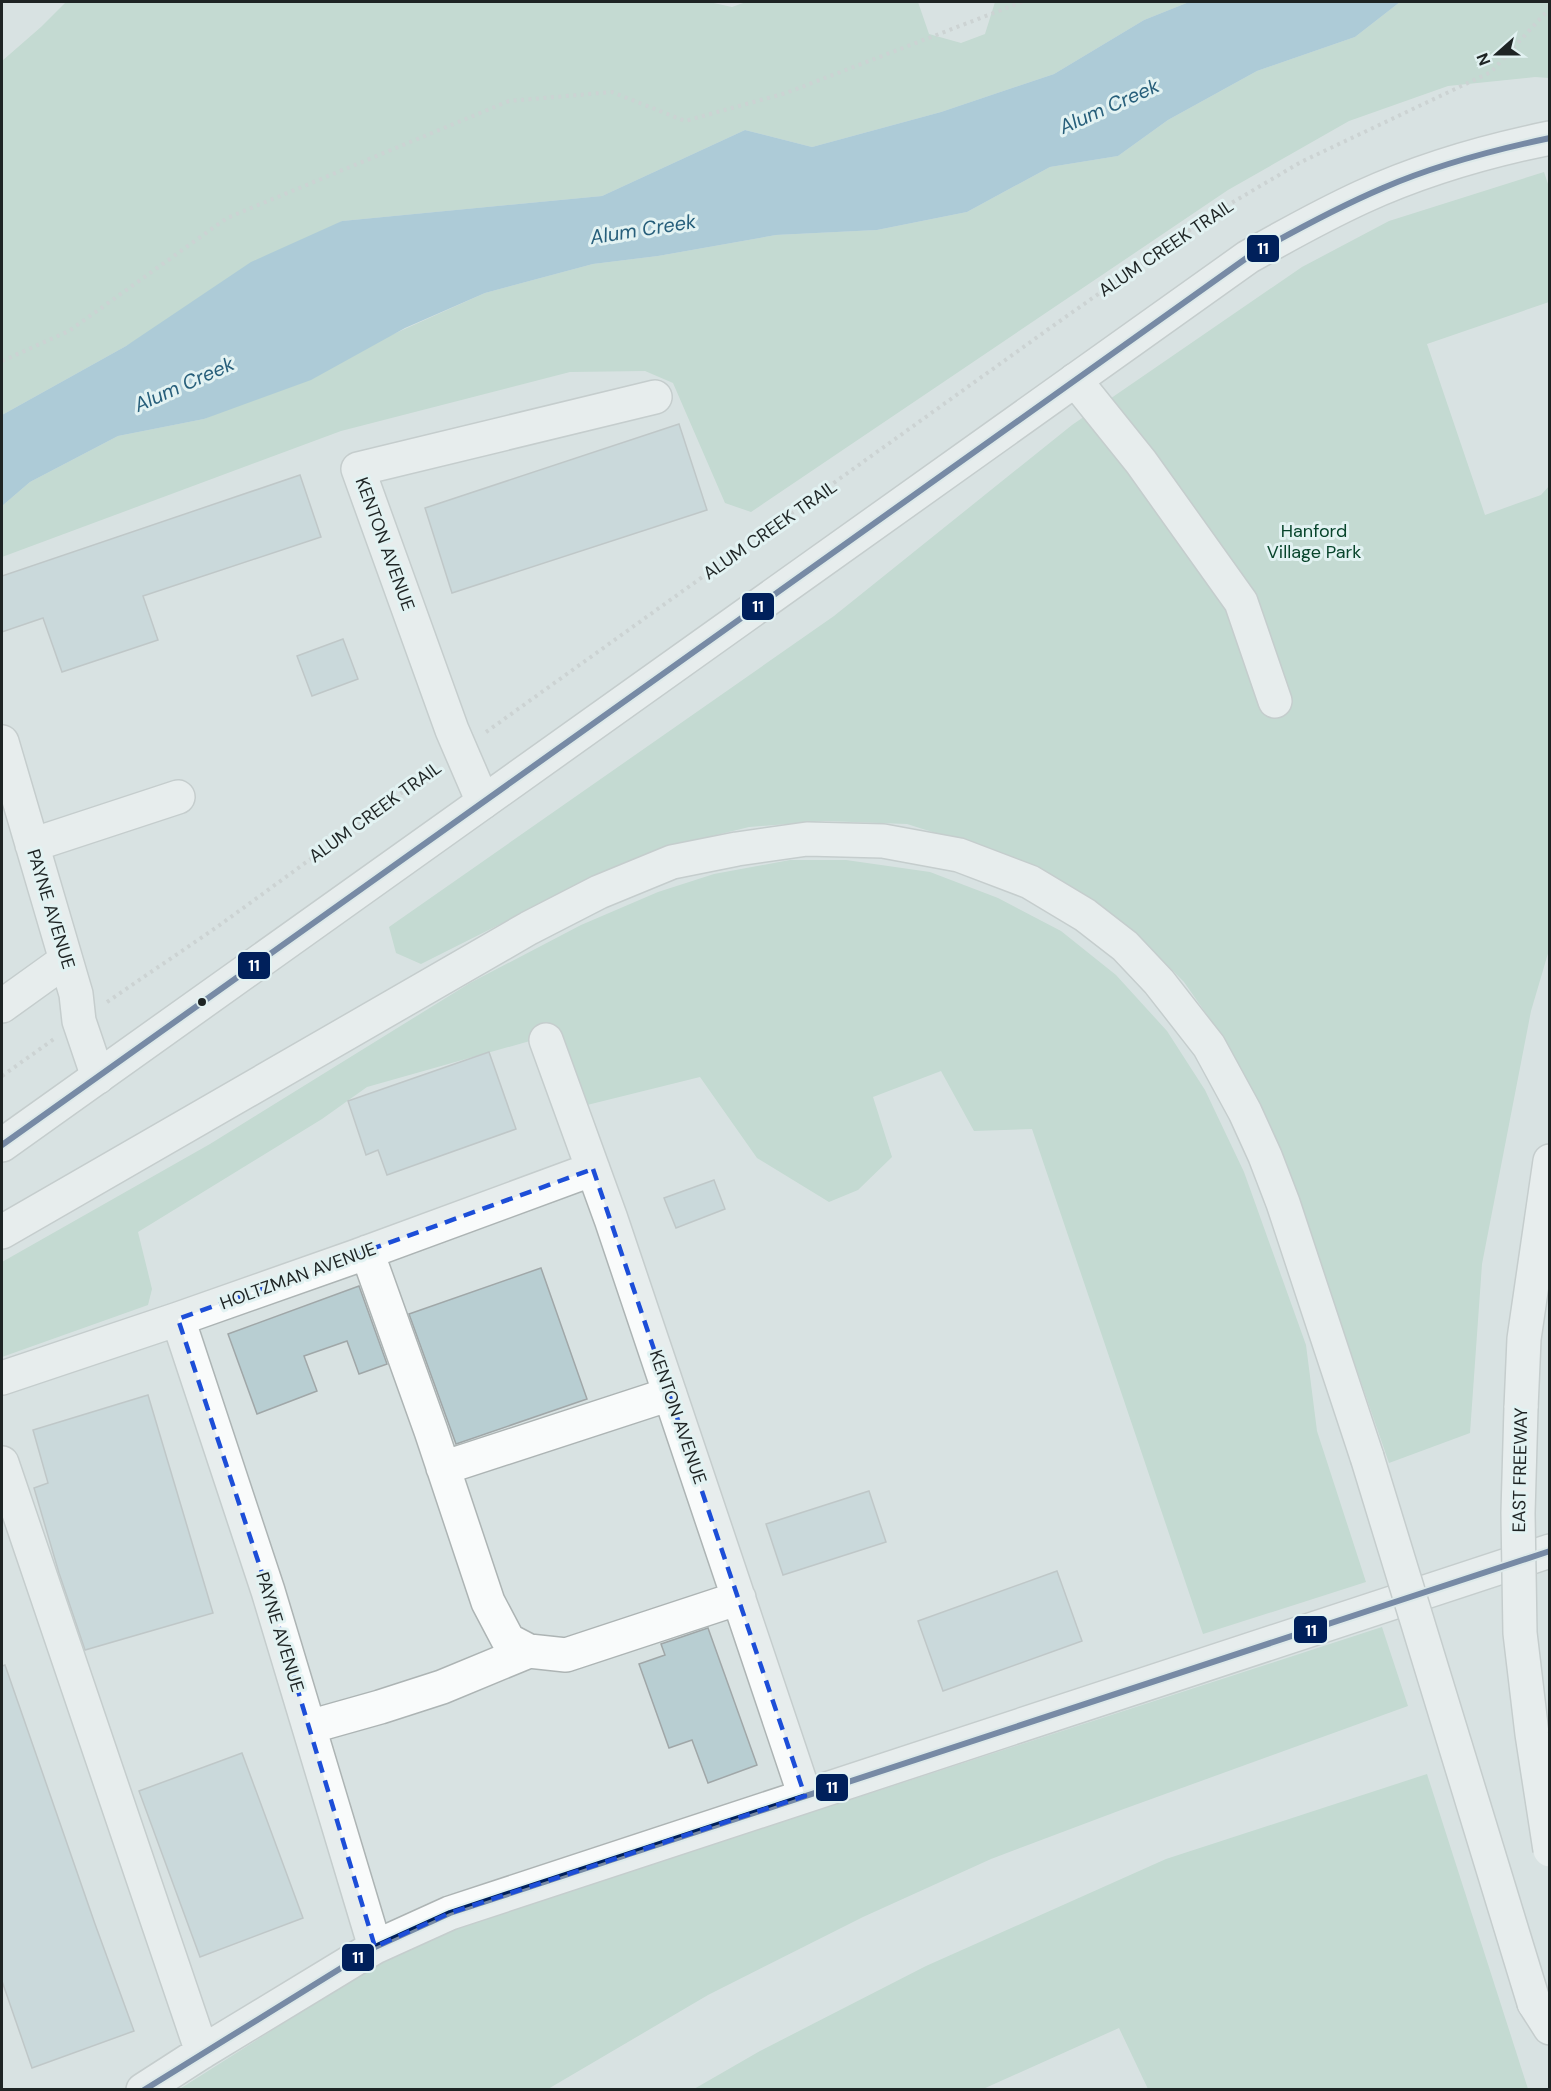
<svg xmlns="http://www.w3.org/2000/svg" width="1551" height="2091" font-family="'DM Sans',sans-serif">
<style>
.green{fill:#aad0be}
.water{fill:#78b0ca}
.building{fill:#b8ced2;stroke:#a0a7a8;stroke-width:1.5}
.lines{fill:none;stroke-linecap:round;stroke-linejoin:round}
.minor-casing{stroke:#adb4b4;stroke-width:36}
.major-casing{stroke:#adb4b4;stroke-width:36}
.highway-casing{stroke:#adb4b4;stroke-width:36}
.path{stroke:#bcc0c0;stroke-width:4;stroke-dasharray:3 4.5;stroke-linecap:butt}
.minor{stroke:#f9fbfb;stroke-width:33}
.major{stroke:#f9fbfb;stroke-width:33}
.highway{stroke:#f9fbfb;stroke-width:33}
.highway-bridge-casing{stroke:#adb4b4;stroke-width:36;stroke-linecap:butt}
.highway-bridge{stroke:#f9fbfb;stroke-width:33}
.bus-1-casing{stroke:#e2f2f2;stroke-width:10}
.bus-1{stroke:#00205b;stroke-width:6}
.marked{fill:none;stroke:#1d4ed8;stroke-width:4.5;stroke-dasharray:12 8;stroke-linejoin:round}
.bus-dot{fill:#1e2424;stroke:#e2f2f2;stroke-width:2}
.labels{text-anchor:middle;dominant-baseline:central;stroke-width:6;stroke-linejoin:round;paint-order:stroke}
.street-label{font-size:18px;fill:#1e2424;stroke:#e2f2f2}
.park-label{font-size:18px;fill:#07442b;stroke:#e2f2f2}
.water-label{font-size:20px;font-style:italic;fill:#265e7a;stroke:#e2f2f2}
.line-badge{stroke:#e2f2f2;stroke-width:2}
.badge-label{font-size:16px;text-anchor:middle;font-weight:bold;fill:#fff}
</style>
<rect width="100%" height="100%" fill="#d8e2e2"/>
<path class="green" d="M66 2H709L732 7 746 2H918L929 34 961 43 985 34 995 2H1189L1144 20 1054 74 941 112 812 147 745 130 602 196 342 221 126 346 2 415V61L41 27Z
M1400 2H1549V78L1535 77 1448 86 1349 121 1228 190 751 512 725 503 673 383 645 371 570 372 341 431 2 557V506L30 482 118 436 204 419 485 293 593 264 658 256 776 235 877 230 967 212 1050 167 1118 156 1168 120 1257 71 1355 37Z
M1544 172 1550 190 1549 302 1427 344 1485 515 1541 495 1550 485 1549 950 1531 1011 1482 1264 1470 1433 1389 1463 1306 1223 1224 1039 1184 982 1132 930 1083 894 1009 856 907 824 826 821 749 827 684 843 578 885 421 964 396 953 389 927 834 616 1072 425 1302 267 1389 221Z
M790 860H846L930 872 998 898 1061 931 1116 975 1167 1031 1205 1090 1244 1172 1306 1345 1317 1431 1366 1582 1203 1634 1032 1129 974 1131 941 1071 873 1097 892 1157 858 1190 829 1202 757 1158 700 1077 583 1106 558 1033 367 1087 322 1119 138 1232 152 1289 148 1305 2 1357V1262L210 1144 470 983 581 925 658 892 714 874Z
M1382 1627 1408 1706 1121 1810 991 1859 863 1917 708 1995 548 2089 178 2090 373 1966 431 1936Z
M1427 1774 1528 2089H1148L1119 2028 983 2089H694L760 2051 926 1966 1166 1859Z"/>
<path class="water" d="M1189 2H1400L1355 37 1257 71 1168 120 1118 156 1050 167 967 212 877 230 776 235 658 256 593 264 485 293 405 328 311 380 204 419 118 436 30 482 2 506V415L126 346 251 262 342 221 602 196 745 130 812 147 941 112 1054 74 1144 20Z"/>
<path class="building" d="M679 424 707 510 452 593 425 508Z
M300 475 321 537 143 596 158 640 62 672 43 618 2 632V576Z
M343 639 358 679 312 696 297 656Z
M489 1052 516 1129 387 1175 378 1150 366 1155 348 1101Z
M714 1180 725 1209 676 1228 664 1198Z
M541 1268 587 1399 456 1444 409 1314Z
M359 1286 387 1364 359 1374 347 1341 304 1356 317 1391 257 1414 228 1334Z
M148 1395 213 1613 85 1650 59 1573 34 1488 48 1483 33 1430Z
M869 1491 886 1542 783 1575 766 1524Z
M1057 1571 1082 1641 943 1691 918 1621Z
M708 1628 757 1765 708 1783 692 1740 669 1748 639 1664 665 1655 661 1644Z
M5 1665 95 1924 134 2031 32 2068 2 1981V1666Z
M242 1753 303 1918 200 1957 139 1791Z"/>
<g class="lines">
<defs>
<path id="minor" d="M1075 380 1141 462 1241 602 1275 701
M2 742 76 994 79 1021 98 1077
M483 802 452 730 358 469 655 397
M32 845 178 797
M2 1006 66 960
M546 1040 611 1219 805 1796
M367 1252 431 1431 488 1602 508 1640 529 1651 566 1655 739 1598
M178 1319 268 1591 375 1947
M2 1378 178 1319 354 1257 593 1169
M2 1463 202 2052
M443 1468 670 1394
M309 1727 380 1707 442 1687 529 1651
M143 2090 202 2052 375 1947 450 1913 1550 1551"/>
<path id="major" d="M2 1145 1248 257C1285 236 1323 215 1362 197 1421 170 1486 151 1550 138"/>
<path id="highway" d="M2 1232 529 928 599 892 672 862 737 849 807 839 883 841 959 855 1030 882 1085 915 1125 946 1159 982 1209 1046 1245 1112 1265 1156 1283 1203 1367 1457
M1521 1408 1524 1339 1550 1161
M1534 2003 1550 2028"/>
</defs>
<use href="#minor" class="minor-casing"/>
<use href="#major" class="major-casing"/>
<use href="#highway" class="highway-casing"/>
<path class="path" d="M2 361 69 331 227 218 509 101 612 92 685 121 786 93 1022 2
M486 732 1057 323 1211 215 1301 162 1491 72 1550 8
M107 1002 217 927 436 768
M2 1076 54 1039"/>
<use href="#minor" class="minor"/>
<use href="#major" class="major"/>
<use href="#highway" class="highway"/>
<defs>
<path id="highway-bridge" d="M1521 1408 1518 1513 1520 1633 1532 1734 1550 1850
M1367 1457 1534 2003"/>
</defs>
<use href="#highway-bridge" class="highway-bridge-casing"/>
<use href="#highway-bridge" class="highway-bridge"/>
<defs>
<path id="bus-1" d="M2 1145 1248 257C1292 232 1336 208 1383 188 1436 165 1493 150 1550 138
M144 2090 375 1947 450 1913 1550 1551"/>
</defs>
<use href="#bus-1" class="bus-1-casing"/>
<use href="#bus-1" class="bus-1"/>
</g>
<path d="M0 0H1551V2091H0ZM593 1169 805 1796 450 1913 375 1947 268 1591 178 1319Z" fill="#d8e2e2" fill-opacity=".55" fill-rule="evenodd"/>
<path class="marked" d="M593 1169 805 1796 450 1913 375 1947 268 1591 178 1319Z"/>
<circle class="bus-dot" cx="202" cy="1002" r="5"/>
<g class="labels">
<g class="street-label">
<text transform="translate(1166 248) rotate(-34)">ALUM CREEK TRAIL</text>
<text transform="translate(770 530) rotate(-35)">ALUM CREEK TRAIL</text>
<text transform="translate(385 544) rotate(70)">KENTON AVENUE</text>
<text transform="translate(375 812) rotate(-36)">ALUM CREEK TRAIL</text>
<text transform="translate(51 909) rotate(73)">PAYNE AVENUE</text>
<text transform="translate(298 1276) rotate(-20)">HOLTZMAN AVENUE</text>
<text transform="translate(678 1417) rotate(71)">KENTON AVENUE</text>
<text transform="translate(1520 1470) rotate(-89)">EAST FREEWAY</text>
<text transform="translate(280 1632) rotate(73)">PAYNE AVENUE</text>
</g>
<g class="park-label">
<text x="1314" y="531">Hanford<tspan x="1314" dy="21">Village Park</tspan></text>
</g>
<g class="water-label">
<text transform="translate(1109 106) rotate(-24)">Alum Creek</text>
<text transform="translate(643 229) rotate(-9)">Alum Creek</text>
<text transform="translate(184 384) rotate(-24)">Alum Creek</text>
</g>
</g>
<g class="line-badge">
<rect x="1246" y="234" width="34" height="29" rx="6" fill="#00205b"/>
<rect x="741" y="592" width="34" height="29" rx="6" fill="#00205b"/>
<rect x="237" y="951" width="34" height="29" rx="6" fill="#00205b"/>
<rect x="1293" y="1615" width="35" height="29" rx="6" fill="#00205b"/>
<rect x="815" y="1773" width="34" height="29" rx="6" fill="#00205b"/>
<rect x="341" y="1943" width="34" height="29" rx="6" fill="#00205b"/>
</g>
<g class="badge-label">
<text x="1263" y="254">11</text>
<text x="758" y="612">11</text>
<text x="254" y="971">11</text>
<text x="1311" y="1636">11</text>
<text x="832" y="1793">11</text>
<text x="358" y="1963">11</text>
</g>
<rect width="1551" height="2091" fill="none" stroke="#1e2424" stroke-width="6"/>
<g transform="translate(1497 54) rotate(249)" stroke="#e2f2f2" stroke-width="4.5" paint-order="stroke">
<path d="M0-4.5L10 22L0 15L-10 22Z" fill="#1e2424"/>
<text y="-9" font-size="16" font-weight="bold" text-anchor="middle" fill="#1e2424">N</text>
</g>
</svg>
